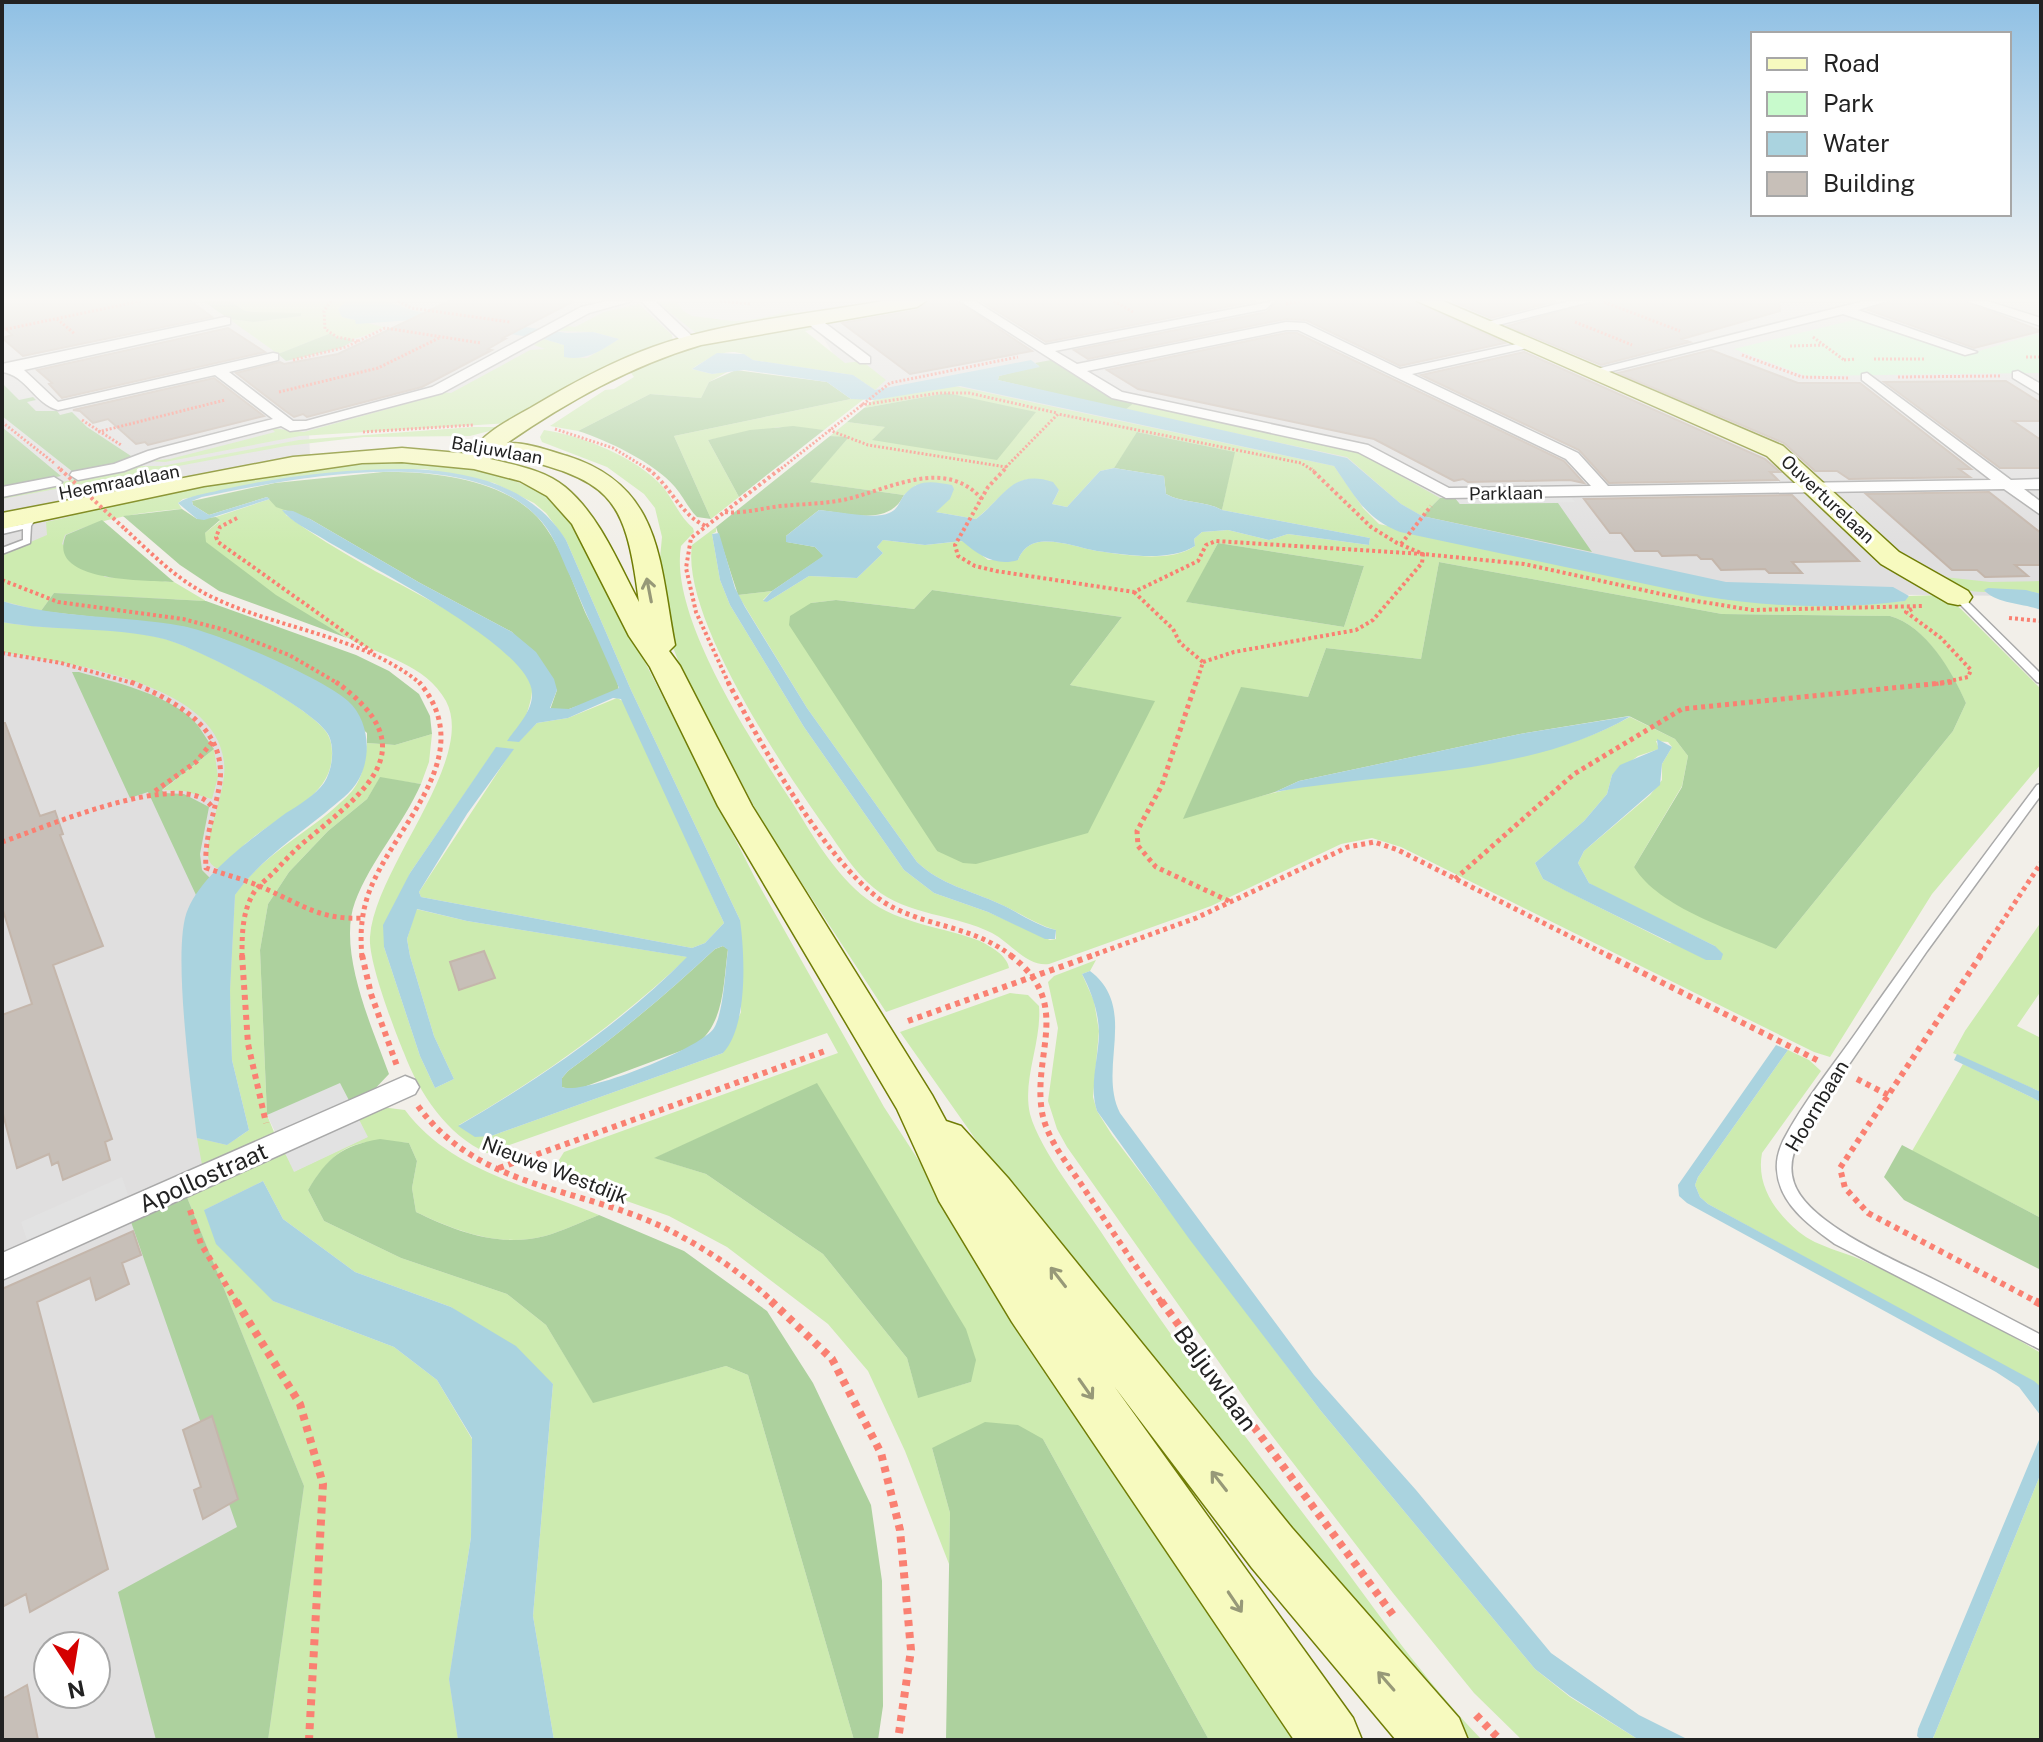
<svg xmlns="http://www.w3.org/2000/svg" width="2043" height="1742" font-family="'Public Sans',sans-serif">
<style>
.residential{fill:#e0dfdf;fill-rule:evenodd}
.grass{fill:#cdebb0;fill-rule:evenodd}
.forest{fill:#add19e}
.park{fill:#c8facc}
.parking{fill:#e2e2e2}
.water{fill:#aad3df;fill-rule:evenodd}
.building{fill:#c7bfb8;stroke:#c4b6ab;stroke-width:2}
.lines{fill:none;stroke-linecap:round;stroke-linejoin:round}
.lane-casing{stroke:#a9a9a9;stroke-width:3}
.street-casing{stroke:#a9a9a9;stroke-width:3}
.secondary-casing{stroke:#707d05;stroke-width:3}
.path-far4{stroke:#fa8072;stroke-width:3;stroke-dasharray:2 2;stroke-linecap:butt}
.path-far3{stroke:#fa8072;stroke-width:4;stroke-dasharray:3 3;stroke-linecap:butt}
.path-far2{stroke:#fa8072;stroke-width:5;stroke-dasharray:4 4;stroke-linecap:butt}
.path-far1{stroke:#fa8072;stroke-width:6;stroke-dasharray:5 5;stroke-linecap:butt}
.path{stroke:#fa8072;stroke-width:8;stroke-dasharray:6 6;stroke-linecap:butt}
.lane{fill:#fff;fill-rule:evenodd}
.street{fill:#fff;fill-rule:evenodd}
.secondary{fill:#f7fabf;fill-rule:evenodd}
.path-bridge-far1{stroke:#fa8072;stroke-width:3;stroke-dasharray:2 2;stroke-linecap:butt}
.path-bridge{stroke:#fa8072;stroke-width:4;stroke-dasharray:3 3;stroke-linecap:butt}
.oneway{stroke:#979978}
.labels{text-anchor:middle;dominant-baseline:central;stroke-width:6;stroke-linejoin:round;paint-order:stroke}
.far-street-label{font-size:18px;fill:#222;stroke:#fff}
.street-label{font-size:20px;fill:#222;stroke:#fff}
.near-street-label{font-size:24px;fill:#222;stroke:#fff}
</style>
<rect width="100%" height="100%" fill="#f2efe9"/>
<path class="residential" d="M2 301H2041V601L2023 596 1729 593 885 394 857 392 812 320 658 336 464 399 309 433 311 477 249 485 90 518 231 654 246 862 220 1101 511 1740H2ZM48 1646H96V1694H48Z"/>
<path class="grass" d="M230 301H346L338 309 342 317 384 327C366 335 349 346 331 333L278 354 229 319 254 322 301 316 245 311Z
M656 301H679L678 305C716 326 750 324 790 310L804 318 697 334Z
M639 304 672 335 673 341 512 423 300 436 165 462 146 461 170 459 275 432 271 428 304 432 431 397 441 392 451 393 530 350 545 349 534 345 544 339 564 345V357L587 358 619 339 593 332 558 331 568 326 575 327 604 312Z
M807 325 814 329 805 331 845 363 862 361 886 380 875 390 853 375 752 360C733 343 710 357 692 369L712 374 729 371 709 382 701 398 650 394 578 431 550 426 605 390 614 389 634 377 631 373C682 339 748 335 807 325Z
M950 385 1334 466 1363 508 1379 524 1573 567 1839 605 1904 601 1909 596 1942 595 1961 609 2041 689V764L1932 894 1830 1057 1814 1052 1401 847 1372 838 1341 844 1211 906 1049 964C1027 967 1011 943 992 933 955 914 908 916 874 888 854 872 840 848 825 827 783 768 681 617 692 545L716 527V532L712 534 720 580 730 605 804 727 904 870 934 893 988 912 1050 940 1056 939V930C1037 925 1018 912 1000 904 970 890 941 885 917 862L807 708 738 595 772 591 763 600 767 602 809 576 857 578 883 553 877 547 883 540 925 545 963 541 988 560H1018C1021 552 1027 545 1035 543 1055 538 1078 548 1097 551 1126 555 1171 563 1195 546L1194 539 1202 532 1228 530 1269 540 1288 534 1369 545 1370 538 1222 510 1234 452 1138 432 1114 468 1100 471 1067 507 1052 504 1059 490C1021 461 1005 496 976 519L936 512 916 485 904 495 809 482 848 438 830 436 847 422 886 427 873 439 947 393 864 408 874 400ZM1218 543 1364 566 1344 627 1187 602ZM1439 562 1722 614 1890 616C1926 626 1951 671 1966 703L1953 731 1776 949 1634 867 1682 786 1688 756 1675 739 1630 717C1537 768 1428 769 1326 783 1278 789 1231 805 1184 818L1241 688 1308 697 1326 648 1421 659ZM932 590 1122 617 1070 685 1154 702 937 851 811 603 836 600 914 609ZM1656 741 1668 742 1672 747 1662 764V780L1650 795 1584 851 1578 863 1589 883 1600 890 1715 946 1670 943 1543 879 1535 863 1584 821 1607 794 1612 775 1638 756 1659 749Z
M851 399H864L824 430 779 427 708 440 739 497 711 519 674 436Z
M1134 403 1353 449 1440 498 1422 516 1401 504 1347 457 1125 410Z
M473 427H505L470 436 364 437 286 446 2 499V495L136 466H162L299 440Z
M544 430C581 435 638 458 663 487 674 501 680 517 693 528L694 532 681 546C669 616 752 742 790 799 812 834 834 874 867 899 899 924 944 927 980 941 991 947 1007 955 1009 968L886 1012 764 825 682 670 672 645 659 569 662 537 655 508 644 494 607 467 542 442 540 437Z
M414 463C475 467 521 474 569 513L755 878 884 1107 1118 1468 1303 1740H1209L1043 1439 932 1448 950 1513 949 1564 905 1451 868 1371 828 1324 727 1247 669 1216 559 1177 554 1168 564 1152 838 1053 827 1033 487 1153C447 1135 419 1093 404 1053 394 1029 368 961 370 937 375 867 477 760 446 701 426 664 380 656 346 637 323 625 300 611 278 597 253 581 230 560 205 542V533L220 521 216 517 270 499 284 509 286 515C312 534 340 551 368 567 412 592 510 636 531 683 536 697 521 724 519 741L537 723 568 718 617 698 623 701 638 732 724 923 705 943 692 948 421 897 419 892 513 749 496 748 410 873 384 947 420 1056 435 1088 454 1079 434 1036 410 956 407 939 416 909 467 921 688 957C619 1022 541 1078 459 1125L491 1136 723 1053 741 1012 740 920 631 690 566 540 546 513 534 503 494 483 425 469 368 470 283 479 183 499 178 503 182 509C141 512 103 518 65 535L62 544 105 577 174 582 206 601 54 593 41 611 2 601V554L47 535 46 522 69 517 84 509C192 487 303 462 414 463ZM817 1084 971 1382 918 1397 907 1358 823 1254 706 1174 655 1158Z
M1944 577 1990 582 2041 581V594C2001 583 1976 605 1944 577Z
M2 622C56 632 112 625 165 639 198 648 309 705 327 733 334 744 333 762 328 774 316 802 278 818 255 836 242 846 230 858 219 869 208 865 207 857 208 846 211 821 227 786 224 762 216 681 64 663 2 652Z
M432 734 429 762 421 784 380 778 367 799 328 831 289 872 268 904 260 950 267 1115 276 1137 203 1170 197 1138 227 1145 249 1130 232 1060 230 991 235 895C264 851 318 829 352 791 363 778 365 760 367 743L395 745Z
M214 749 218 777 212 799 184 791 163 790Z
M2041 922V991L2017 1026 2041 1038V1092L1953 1053 1965 1031Z
M1096 960 1090 971 1082 974 1094 1001 1099 1031 1093 1097 1097 1111 1112 1135 1321 1411 1535 1669 1570 1697 1639 1740H1522L1474 1693 1393 1593 1257 1416 1067 1147 1057 1129 1048 1101 1058 1028 1048 982 1054 976Z
M1010 993 1028 995 1039 1006C1042 1042 1022 1079 1030 1114 1040 1151 1084 1205 1105 1238 1175 1344 1251 1445 1328 1546 1377 1612 1425 1681 1482 1740H1456L1074 1279 900 1032Z
M1788 1050 1809 1060 1821 1071 1762 1153C1756 1185 1775 1212 1799 1232 1819 1248 1844 1251 1866 1262 1925 1289 1985 1320 2041 1353V1387L1708 1204 1700 1197 1695 1185 1698 1177Z
M1963 1064 2041 1102V1218L1912 1151Z
M381 1107 405 1110C450 1171 532 1187 599 1215 581 1222 563 1231 545 1236 500 1248 456 1231 416 1212L412 1188 417 1161 409 1143C355 1137 336 1145 308 1190L324 1221 401 1258 507 1294 546 1325 593 1402 726 1366 748 1375 854 1740H554L533 1616 553 1384 451 1307 355 1272 283 1219 263 1181 204 1210 273 1301 394 1347 437 1380 472 1439 471 1537 449 1679 458 1740H268L304 1486 186 1195 284 1151 295 1171 367 1137 358 1118Z
M2041 1473V1740H1933L1934 1736Z"/>
<path class="forest" d="M203 301H230L245 311 254 312 301 313V316L254 322 229 319Z
M331 333 337 337 355 340 341 348 286 361 278 354Z
M1051 360 1110 397 1134 403 1125 410 998 380 999 376 1039 366 1035 363Z
M736 370 827 382 851 399 674 436 711 519 697 517C688 508 683 496 675 487 655 463 607 440 578 431L650 394 701 398 709 382Z
M2 383 19 400 33 397 36 400 27 402 36 411H57L60 415 72 412 87 427 131 456 116 464 73 472 2 416Z
M947 393 1036 412 997 460 872 440 885 427 847 422 864 408Z
M793 426 824 430 739 497 708 440 750 430Z
M2 427 61 476 2 488Z
M1137 432 1235 452 1222 510C1204 500 1184 504 1166 494L1164 476 1114 468Z
M830 436 849 437 810 482 904 495C889 527 848 513 819 510L786 536 787 542 815 547 824 556 772 591 738 595 716 527Z
M383 472C436 471 514 480 546 528 563 552 573 584 585 612 596 635 616 666 619 691L569 709 550 710 557 690 512 632 420 583 310 519 276 507 267 497 209 515 193 505 192 501 275 483Z
M1440 498H1455L1460 504 1558 503 1592 552 1422 516Z
M182 509 197 519 216 517 220 520 205 533 206 542 276 595 347 638 219 591 180 565 123 516Z
M102 520 174 582C148 580 45 583 66 535Z
M1218 543 1364 566 1344 627 1186 602Z
M1439 562 1722 614 1890 616C1926 626 1952 671 1966 703L1953 731 1776 949C1733 930 1659 908 1634 867L1682 787 1688 756 1675 739 1629 716 1520 734 1299 781 1275 792 1183 819 1241 687 1308 697 1326 648 1421 659Z
M932 590 1122 617 1070 685 1155 701 1088 833 976 864 963 863 937 851 789 625 790 616 811 603 836 600 914 609Z
M54 593 206 601 356 655 389 671 419 694 430 716 432 734 395 745 367 743V733L293 669 220 638 185 627 41 611Z
M72 672H79C114 682 163 693 191 718 200 726 206 739 214 749L162 790 164 793 184 794 209 807 200 854 202 870 211 879 196 895 148 792 130 798Z
M380 777 421 784C403 825 371 860 355 902 337 951 372 1027 389 1074L369 1095 350 1103 267 1115 260 950 268 904 289 872 328 831 367 799Z
M723 946 728 949C723 984 725 1025 694 1046L581 1088 571 1090 562 1087V1078L568 1071C619 1034 669 992 715 949Z
M817 1083 966 1329 976 1360 971 1382 918 1398 907 1358 823 1254 706 1174 654 1158Z
M380 1139 409 1143 417 1161 412 1188 416 1212C455 1231 500 1248 545 1236 563 1231 581 1222 599 1215L684 1251 767 1311 813 1383 871 1505 882 1581 883 1706 878 1740H854L748 1375 726 1366 593 1403 546 1325 507 1294 401 1258 324 1221 308 1190C328 1157 341 1146 380 1139Z
M1902 1145 2041 1218V1270L1904 1200 1884 1177Z
M186 1195 304 1486 268 1740H156L118 1592 237 1527 130 1219Z
M985 1422 1018 1425 1043 1439 1209 1740H946L950 1513 932 1448Z"/>
<path class="park" d="M1862 318 1969 354 2036 334 2041 337V373L1806 376 1734 349Z"/>
<path class="parking" d="M679 301 759 309 770 303 762 301H800L795 305 785 304 778 309 785 312 774 315 736 321 692 316 682 310Z
M1570 496 1575 502 1460 504 1455 498Z
M340 1083 368 1137 294 1172 267 1115Z
M122 1177 128 1195 27 1240 21 1222Z"/>
<path class="water" d="M346 301H385L414 311 567 333 593 332 619 339C600 351 587 361 564 357V345L544 339 412 320 356 324 355 320 342 317 338 309Z
M717 353 744 354 753 360 853 375 875 390 1031 360 1040 367 999 376 998 380 1347 458 1401 504 1422 516 1726 582 1893 587 1909 596 1905 601C1838 610 1768 607 1702 596L1400 532C1365 518 1355 496 1334 466L960 386 874 400 851 399 827 382 744 370 712 374 692 369Z
M1114 468 1164 476 1166 494C1184 504 1204 500 1222 510L1370 538 1369 545 1288 534 1269 540 1228 530 1202 532 1194 539 1195 546C1171 562 1126 555 1097 551 1078 548 1055 538 1035 543 1027 545 1021 552 1018 560 996 567 978 555 962 541L925 545 883 540 877 547 883 553 857 578 809 576 767 602 763 601 772 591 823 556 815 547 786 542V536L819 510C836 511 875 520 889 513 899 509 899 501 905 494 919 478 934 482 952 485L954 489 950 499 936 512 976 519C1004 498 1012 468 1053 482L1059 490 1052 504 1067 507 1100 471Z
M413 469C473 472 532 486 566 540L631 690 740 920C745 956 748 1026 723 1053L491 1136 475 1137 458 1126C539 1079 621 1024 687 957L467 921 417 909 407 939 410 956 434 1036 454 1079 435 1088 420 1056 384 947 383 925 410 873 496 747 514 749 467 814 419 892 421 897 692 948 705 943 724 923 621 699 613 698 568 718 537 723 519 742 507 741C517 727 533 711 532 693 531 646 363 564 322 538 309 530 291 522 282 510L293 511 310 519 420 583 512 632 536 652 554 679 557 690 550 708 569 709 619 688C603 651 586 614 570 576 561 558 555 537 542 522 473 441 293 478 202 497L192 501 193 505 209 515 267 497 270 499 204 520 197 519 178 503C190 495 206 494 220 490 282 476 349 468 413 469ZM723 946 728 950C725 970 724 1011 714 1028 702 1048 583 1096 562 1087V1078L568 1071C619 1034 669 992 715 949Z
M719 533 735 588 745 607 807 708 917 862C941 885 970 890 1000 904 1018 912 1037 926 1056 930L1055 939H1045L988 912 934 893 904 870 804 727 730 605 720 580 712 534Z
M1988 588 2026 590 2041 594V610C2023 603 1996 604 1984 590Z
M2 601C60 619 123 615 182 626 216 632 323 678 348 701 369 720 372 755 359 779 351 794 337 802 325 813 295 837 257 863 235 895L230 991 232 1060 249 1130 227 1145 197 1138C192 1092 171 946 188 909 204 872 254 837 286 813 299 805 315 795 324 783 332 771 335 750 329 736 316 709 196 647 164 639 111 626 56 632 2 622Z
M1631 716C1527 777 1391 771 1275 792L1299 781 1520 734Z
M1657 739 1672 747 1662 764 1660 785 1584 851 1578 863 1589 883 1715 946 1723 954 1721 960H1706L1566 891 1543 879 1535 863 1584 821 1607 794 1612 775 1620 765 1658 749Z
M1090 971C1139 1008 1097 1068 1120 1113L1314 1375 1416 1490 1551 1653 1639 1715 1689 1740H1639L1570 1696 1535 1669 1321 1411 1190 1240 1097 1111C1089 1087 1098 1060 1099 1035 1099 1013 1092 993 1082 974Z
M1776 1045 1788 1050 1698 1177 1695 1185 1700 1197 1708 1204 2034 1381 2041 1387V1416L2019 1387 1996 1372 1687 1203 1679 1196 1678 1185Z
M1957 1054 2041 1092V1102L1954 1060Z
M263 1181 283 1219 355 1272 451 1307 516 1346 553 1384 533 1616 554 1740H458L449 1679 471 1537 472 1438 437 1380 394 1347 273 1301 216 1244 204 1210Z
M2041 1435V1473L1934 1736 1932 1740H1921L1917 1736 1918 1729Z"/>
<path class="building" d="M2 301H190L212 317 23 356 2 338 12 335 2 326Z
M449 301H574L501 339H505L488 349 492 350 422 387 307 417 303 414 294 417 284 410 236 373 280 362 284 364 338 354Z
M929 301H957L1032 351 910 374 842 323 918 310Z
M981 301H1256L1046 342Z
M1277 301H1414L1505 343 1400 366 1306 320 1286 319 1088 359 1074 350 1267 312Z
M1452 301H1556L1491 318Z
M1596 301H1779L1780 311 1682 339 1690 342 1601 365 1508 326Z
M1890 301H1964L2041 331 1974 348 1868 310Z
M228 328 265 352 62 398 49 384 52 383 37 370Z
M1286 333H1297L1564 461 1584 483 1570 480 1468 482 1463 479 1454 481 1374 439 1138 389 1107 370Z
M1711 350 1798 383H1860L1971 469H1959L1970 477 1849 479 1837 471H1815L1784 443 1618 373Z
M1524 352 1765 459 1780 472H1770L1778 480 1609 483 1579 450 1421 375Z
M214 378 264 416 148 445 145 442 136 444 108 419 93 423 80 411 73 410Z
M2006 381 2041 403V421H2013L2041 440V468H2000L1884 382Z
M1989 492 2041 533V565H2015L2028 576 1985 577 1977 570H1952L1866 494Z
M1792 495 1859 561 1792 562 1802 573H1769L1765 569 1721 570 1712 559H1701L1697 555 1662 556 1658 551H1635L1621 533H1610L1584 499Z
M2 723H5L40 816 55 811 63 834 60 835 103 946 53 965 112 1139 105 1142 110 1160 63 1180 58 1162 52 1165 49 1154 17 1168 2 1110V1015L32 1004 2 907Z
M484 951 495 978 459 990 450 962Z
M133 1231 141 1255 122 1263 129 1284 96 1300 90 1278 37 1302 108 1569 30 1612 26 1594 2 1607V1289Z
M212 1416 238 1499 203 1519 194 1490 201 1487 183 1430Z
M27 1685 38 1740H2V1699Z"/>
<g class="lines">
<defs>
<path id="lane" d="M32 512 39 514 31 526 30 543 2 554V548L23 540V529L2 534V528L24 524Z
M1958 594 1961 595 2041 674V683L2037 682 1955 599 1953 597Z
M2041 784V795L1927 951 1810 1121C1798 1141 1786 1160 1794 1183 1808 1224 1895 1260 1933 1279 1969 1297 2005 1316 2041 1335V1350L1835 1244C1810 1226 1779 1204 1777 1170 1776 1160 1779 1150 1783 1141 1803 1102 1833 1066 1858 1030 1916 947 1976 866 2037 785Z"/>
<path id="street" d="M607 301H632L589 313 442 393 306 429 290 431 281 426 160 457 124 471 78 480 70 475 72 472 114 464 148 451 273 419 215 375 58 410C35 404 26 375 2 372V364L225 317 230 318V324L24 370 58 402 273 353 278 354V360L229 372 293 421H306L432 387 581 307Z
M641 301H655L695 339V345H685Z
M960 301H975L1045 345 1274 301 1266 309 1055 351 1077 364 1286 322 1305 323 1400 369 1531 341V347L1412 374 1578 453 1608 486 1991 480 1862 380V374L1867 373 2011 480 2041 479V489H2024L2041 502V515L2004 489 1446 498 1358 452 1112 398ZM1286 330H1298L1566 459 1591 486 1449 488 1368 445 1122 392 1087 371Z
M1569 301H1593L1482 329 1476 325Z
M1864 301H1887L1858 310 1977 352 1965 355 1843 314 1592 376 1585 372Z
M1967 301H1987L2041 318V326Z
M807 317H817L870 357V363H860L807 323Z
M2018 371 2041 384V395L2013 378V372Z
M54 477 62 482 60 485 2 497V487Z
M405 1076 415 1080 419 1087 415 1094 2 1280V1253Z"/>
<path id="secondary" d="M883 301H926L917 307 701 345C630 366 567 402 507 443 525 442 548 450 567 456 662 486 659 561 675 645L669 651 680 666 752 806 932 1095 946 1121 961 1126 1008 1178 1292 1528 1459 1718 1468 1740H1396L1252 1568 1114 1386 1353 1718 1362 1740H1294L1012 1322 939 1201 897 1109 718 806 650 667 629 636 572 524 547 496 520 481 474 469 402 462 362 463 204 486 2 529V513L293 457 402 448 470 454C482 433 511 419 532 407 571 384 611 362 653 347 723 322 810 314 883 301ZM499 448 502 454C609 480 625 491 639 602 618 563 600 516 565 487 545 470 515 465 490 459Z
M1417 301H1443L1783 446 1899 552 1968 591 1972 597 1968 603 1958 605 1948 603 1881 564 1767 456Z"/>
</defs>
<use href="#lane" class="lane-casing"/>
<use href="#street" class="street-casing"/>
<use href="#secondary" class="secondary-casing"/>
<path class="path-far4" d="M331 301 324 311 325 329 337 337 358 341
M398 301 411 308 510 322
M720 301 751 304
M1114 301 1133 312
M1604 302 1680 331
M1286 304 1301 301
M57 319 75 334
M1575 322 1632 345
M2 330 141 301
M1813 337 1844 360
M1790 346 1825 345
M1742 355 1802 377 1848 378
M2026 357H2041
M1874 359H1924
M293 360 346 347 385 328 481 343
M1844 360 1856 359
M1898 377 2000 376
M279 392 378 368 439 338
M861 405 939 393H969L1057 413
M82 420 121 445
M2 422 54 463
M555 429 613 448 651 471
M829 430 868 445 1006 467 1003 471
M98 432 225 400
M363 432 473 425
M1006 467 1058 414 1301 463 1314 471
M778 471 890 383 1018 357"/>
<path class="path-far3" d="M648 469C670 485 681 516 706 526
M1005 469 988 487 955 545 958 556 975 566 996 571 1134 592 1198 561 1206 545 1216 541 1423 554 1524 564 1684 599 1752 610 1924 606
M725 512C744 514 762 508 781 506 801 504 822 504 843 500 889 490 944 456 982 499
M237 518 220 527 216 537 218 542 374 653
M125 529C152 554 178 581 212 597 280 630 362 635 421 684
M1401 544 1431 506
M2 580 58 602 183 619 225 630 289 655 339 684
M1134 592 1173 629 1180 643 1203 662 1196 684
M1912 609 1906 612 1941 638 1971 670 1968 677 1936 684
M2009 618 2041 621
M2 653 61 663 136 684
M1203 662 1234 652 1356 630 1373 620 1422 563 1423 554 1397 543 1371 527 1311 469
M729 684 696 612 686 568 691 538 780 469"/>
<path class="path-far2" d="M131 682C177 702 230 729 219 788 214 815 204 839 206 868 226 875 247 880 266 889 302 905 321 920 362 918
M728 682C760 743 834 878 894 908 935 928 975 927 1013 957
M1196 682 1162 785 1137 831 1138 846 1156 867 1231 902
M155 791 196 762 213 741
M2 842C41 829 185 766 212 807
M1455 879 1574 774 1682 709 1952 682
M242 957C242 937 242 914 252 896 256 887 266 880 273 873 284 862 295 849 308 839 368 789 426 747 336 682
M362 957C360 935 361 916 368 895 392 826 482 757 419 682
M1088 957 1196 918 1348 847 1374 842 1398 850 1611 957
M1979 957 2041 863"/>
<path class="path-far1" d="M242 955 248 1044 266 1123
M362 955 371 994 397 1066
M1010 955C1074 1003 1032 1052 1042 1112 1047 1140 1068 1164 1083 1187 1109 1226 1134 1265 1162 1303
M1607 955 1819 1061
M1981 955 1840 1168 1845 1188 1868 1213 2039 1303
M908 1021 1094 955
M1857 1079 1888 1095
M418 1106C479 1190 582 1187 667 1229 705 1248 744 1274 774 1303
M499 1168 825 1051
M190 1210 201 1244 237 1303"/>
<path class="path" d="M236 1301 300 1404 323 1484 309 1740
M771 1301 832 1359 881 1453 900 1530 911 1650 898 1740
M1161 1301 1393 1615
M2035 1301 2041 1304
M1476 1715 1500 1740"/>
<use href="#lane" class="lane"/>
<use href="#street" class="street"/>
<use href="#secondary" class="secondary"/>
<path class="path-bridge-far1" d="M58 467 62 471"/>
<path class="path-bridge" d="M60 469 125 529"/>
</g>
<defs><path id="oneway-shaft" d="M-6 0H5M1.5-3L5.5 0L1.5 3" fill="none" stroke-width="1.6" stroke-linecap="round" stroke-linejoin="round" transform="scale(2)"/></defs>
<g class="oneway">
<use href="#oneway-shaft" transform="translate(649 590) rotate(-101)"/>
<use href="#oneway-shaft" transform="translate(1058 1277) rotate(-128)"/>
<use href="#oneway-shaft" transform="translate(1086 1389) rotate(55)"/>
<use href="#oneway-shaft" transform="translate(1219 1481) rotate(-128)"/>
<use href="#oneway-shaft" transform="translate(1235 1602) rotate(56)"/>
<use href="#oneway-shaft" transform="translate(1386 1681) rotate(-131)"/>
</g>
<linearGradient id="sky" x2="0" y2="1"><stop stop-color="#8fc0e4"/><stop offset="0.55" stop-color="#f9f8f5"/><stop offset="1" stop-color="#f9f8f5" stop-opacity="0"/></linearGradient>
<rect width="2043" height="545" fill="url(#sky)"/>
<g class="labels">
<g class="far-street-label">
<text transform="translate(497 450) rotate(10)">Baljuwlaan</text>
<text transform="translate(119 482) rotate(-11)">Heemraadlaan</text>
<text transform="translate(1506 493) rotate(-1)">Parklaan</text>
<text transform="translate(1828 499) rotate(43)">Ouverturelaan</text>
</g>
<g class="street-label">
<text transform="translate(1817 1106) rotate(-59)">Hoornbaan</text>
<text transform="translate(555 1170) rotate(21)">Nieuwe Westdijk</text>
</g>
<g class="near-street-label">
<text transform="translate(203 1177) rotate(-24)">Apollostraat</text>
<text transform="translate(1216 1378) rotate(54)">Baljuwlaan</text>
</g>
</g>
<rect width="2043" height="1742" fill="none" stroke="#222222" stroke-width="8"/>
<rect x="1751" y="32" width="260" height="184" fill="#ffffff" stroke="#a7a7a7" stroke-width="2"/>
<rect x="1767" y="58" width="40" height="12" fill="#f7fabf" stroke="#a7a7a7" stroke-width="2"/>
<text x="1823" y="72" font-size="24" fill="#222222">Road</text>
<rect x="1767" y="92" width="40" height="24" fill="#c8facc" stroke="#a7a7a7" stroke-width="2"/>
<text x="1823" y="112" font-size="24" fill="#222222">Park</text>
<rect x="1767" y="132" width="40" height="24" fill="#aad3df" stroke="#a7a7a7" stroke-width="2"/>
<text x="1823" y="152" font-size="24" fill="#222222">Water</text>
<rect x="1767" y="172" width="40" height="24" fill="#c7bfb8" stroke="#a7a7a7" stroke-width="2"/>
<text x="1823" y="192" font-size="24" fill="#222222">Building</text>
<g transform="translate(72 1670) rotate(168)"><circle r="38" fill="#ffffff" stroke="#a7a7a7" stroke-width="2"/>
<path d="M0-6L14 30L0 20L-14 30Z" fill="#d40000"/>
<text y="-12" font-size="22" font-weight="bold" text-anchor="middle" fill="#222222">N</text>
</g>
</svg>
